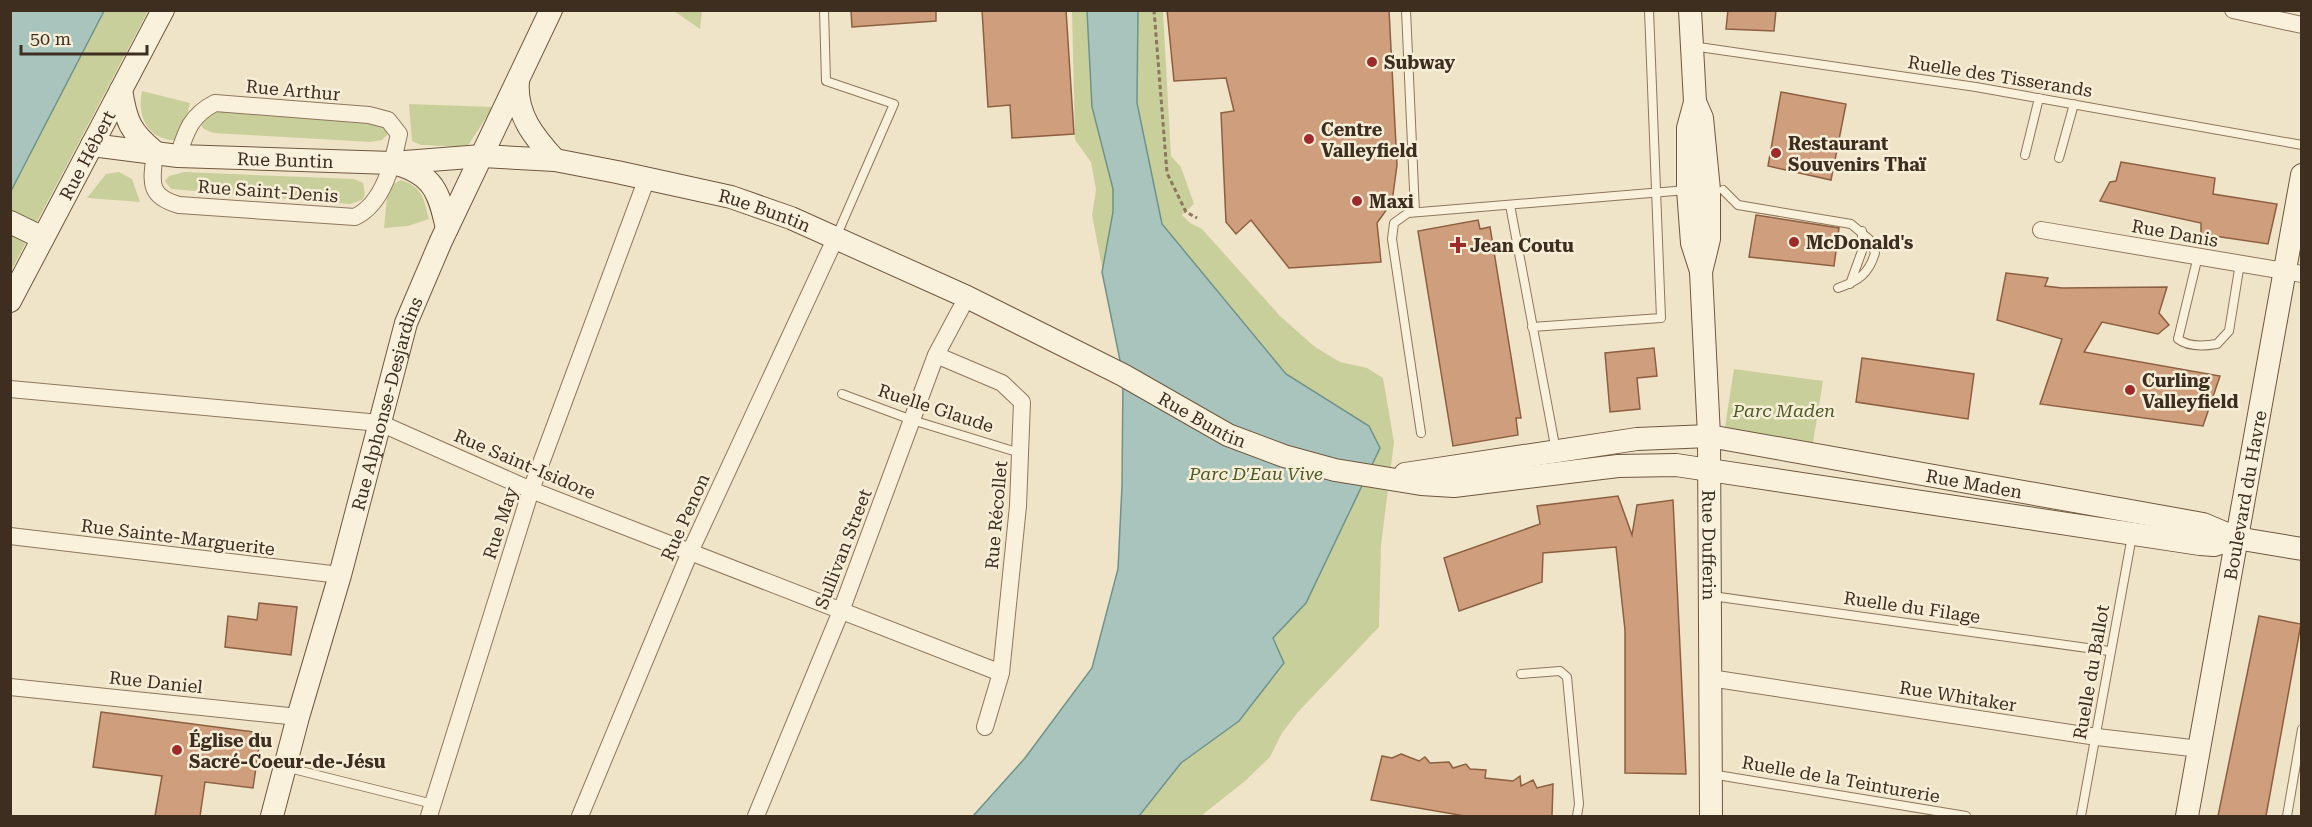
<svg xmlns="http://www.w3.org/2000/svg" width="2312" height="827" font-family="'Roboto Serif',serif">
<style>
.green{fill:#c9cf9b}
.water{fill:#a9c4bc;stroke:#6f938a;stroke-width:1.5}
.building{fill:#cf9f7d;stroke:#8d5f41;stroke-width:1.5}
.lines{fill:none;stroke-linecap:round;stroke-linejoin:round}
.lane-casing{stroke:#8d765c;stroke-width:10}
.street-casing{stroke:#8d765c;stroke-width:18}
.secondary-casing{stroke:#6f573f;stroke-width:24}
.path{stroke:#8d765c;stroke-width:3;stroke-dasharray:4.5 3;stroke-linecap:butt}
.lane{stroke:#faf1dc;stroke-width:8}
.street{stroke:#faf1dc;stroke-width:16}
.secondary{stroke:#faf1dc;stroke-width:22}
.poi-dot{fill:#9e2a2b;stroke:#f7eed8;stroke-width:2}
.labels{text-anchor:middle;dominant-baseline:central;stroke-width:5;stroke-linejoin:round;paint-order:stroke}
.poi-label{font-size:18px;font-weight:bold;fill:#3d2e20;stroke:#f7eed8;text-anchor:start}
.street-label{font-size:18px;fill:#3d2e20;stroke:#f7eed8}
.park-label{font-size:18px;font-style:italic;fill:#4d5a26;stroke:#f7eed8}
</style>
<rect width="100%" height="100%" fill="#f0e4c8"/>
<path class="green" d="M11 11H148L11 271Z
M674 11H702L700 29Z
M1072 11H1163L1171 156 1181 167 1194 204 1182 215 1190 223 1202 229 1280 316 1315 347 1340 362 1367 368 1383 378 1394 442 1381 545 1379 627 1298 712 1282 733 1270 757 1245 781 1201 816H973L1025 758 1092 668 1118 569 1122 486 1123 375 1092 215 1096 190 1091 162 1075 140Z
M142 91 190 103 181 140C150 143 136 118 142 91Z
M409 104 493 107 467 147 421 145 412 141Z
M222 109 381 125 389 133 382 140 370 142 213 133 204 129 199 123 204 113Z
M119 172 132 179 140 202 87 198 106 174Z
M184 172 354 179 363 183 365 194 362 200 350 204 171 189 165 181 169 176Z
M401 180C424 188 423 198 429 219L408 226 384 228 388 187Z
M1734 369 1823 381 1812 449 1724 433Z"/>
<path class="water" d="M11 10 104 11 11 191 10 11Z
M1087 11H1138L1137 103 1162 224 1286 374 1369 426 1380 448 1306 603 1273 638 1284 663 1239 721 1181 763 1139 816H973L1025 758 1092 668 1118 569 1122 486 1123 375 1102 272 1113 212V189L1092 107Z"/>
<path class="building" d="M851 10H936V21L852 27Z
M982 10H1066L1074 134 1012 138 1010 105 988 107Z
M1167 10H1389L1397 165 1392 202 1377 223 1381 262 1289 268 1251 220 1236 234 1226 222 1221 113 1234 111 1226 78 1174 81Z
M1728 10H1776L1774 31 1726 29Z
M1781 92 1846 104 1831 180 1768 166Z
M2121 162 2215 178 2213 194 2277 204 2268 244 2201 234V223L2100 201 2110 182 2116 181Z
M1756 215 1839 228 1834 266 1749 257Z
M1478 220 1480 229 1490 227 1521 418H1516L1518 435 1453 446 1418 231Z
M2006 273 2048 278 2045 286 2062 288 2167 287 2159 313 2169 325 2158 334 2102 322 2084 352 2220 376 2203 426 2040 404 2062 339 1997 320Z
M1654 348 1657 376 1637 378 1640 409 1610 412 1605 353Z
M1862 358 1974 374 1968 419 1856 402Z
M1618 496 1632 535 1637 505 1673 500 1686 774 1625 773V630L1616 547 1543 553 1542 582 1459 611 1444 558 1540 524 1537 506Z
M259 603 297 607 291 655 225 647 228 616 257 620Z
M2259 616 2301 624 2266 816H2218Z
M101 712 261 733 253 788 205 782 200 816H155L162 776 93 767Z
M1401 754 1419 761 1425 757 1430 763 1449 762 1453 768 1466 764 1470 769 1486 770 1485 778 1513 781 1520 776 1521 786 1533 780 1537 788 1553 784 1552 816H1465L1371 800 1382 756 1392 758Z"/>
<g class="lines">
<defs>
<path id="lane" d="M824 10 826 81 894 104 836 237
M1406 10 1415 212
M1692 46 1976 87 2302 145
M2025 155 2039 98
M2059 158 2074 104
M1723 190 1738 205 1851 224 1869 239 1875 253C1869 274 1858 281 1838 288
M1510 205 1556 451
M2198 256 2178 339C2188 347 2205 346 2217 344L2229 331 2240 263
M1850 284 1862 251V231
M1532 327 1661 318 1649 10
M842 394 912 420 1020 453
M1421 433 1392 239 1394 223 1408 213 1687 190
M1712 596 2109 651
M1521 674 1560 671 1567 677 1579 804 1577 816
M285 767 433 804
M1711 774 1966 816
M2081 816 2132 536
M2287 816 2302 729"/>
<path id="street" d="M2233 10 2302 25
M155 152C152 180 146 196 179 205L355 217C384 203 393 162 399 134L388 120 369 115 215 103C191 115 186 131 178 156
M2041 230 2302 274
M936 355 1002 383 1022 402 1018 506 1001 673 985 727
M10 389 380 423 531 490 1001 673
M10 536 340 575
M1710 678 2097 737 2200 749
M10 687 298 717
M429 816 531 490 647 178
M580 816 690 552 836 237
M756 816 841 611 936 355 967 297"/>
<g id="secondary">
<path d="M1690 10 1695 102 1688 128V190L1692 243 1701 271"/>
<path d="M518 81C515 114 534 137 555 160"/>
<path d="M121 90C126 121 130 132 155 152"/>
<path id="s1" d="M1695 102 1702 118 1709 190V239L1701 272 1709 436 1711 816"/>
<path id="s2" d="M92 145 178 156 392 163 482 156 555 160 617 172 731 197 791 218 967 297 1123 375 1228 435 1284 456 1335 470 1421 484 1454 486 1618 466 1676 465 2200 544 2214 545 2236 538"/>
<path d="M397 164C434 175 439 193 447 228"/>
<path d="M10 222 43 238"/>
<path id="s3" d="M10 301 163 10"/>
<path id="s4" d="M1405 474 1637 439 1709 436 2203 524 2236 538 2302 549"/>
<path id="s5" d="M272 816 298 717 340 575 406 323 441 241 551 10"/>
<path id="s6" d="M2187 816 2302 175"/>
</g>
</defs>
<use href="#lane" class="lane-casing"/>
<use href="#street" class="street-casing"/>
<use href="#secondary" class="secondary-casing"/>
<path class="path" d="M1154 10 1167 173 1186 212 1197 218"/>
<use href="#lane" class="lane"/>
<use href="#street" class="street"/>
<use href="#secondary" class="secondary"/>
</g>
<g class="poi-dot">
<circle cx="1372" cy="62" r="6"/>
<circle cx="1309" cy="139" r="6"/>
<circle cx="1776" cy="153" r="6"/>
<circle cx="1357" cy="201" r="6"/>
<circle cx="1794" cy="242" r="6"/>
<path d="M1455 236h6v6h6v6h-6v6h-6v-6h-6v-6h6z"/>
<circle cx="2130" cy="390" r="6"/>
<circle cx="177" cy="750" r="6"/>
</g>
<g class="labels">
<g class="poi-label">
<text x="1384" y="62">Subway</text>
<text x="1321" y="129">Centre<tspan x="1321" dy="21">Valleyfield</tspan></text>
<text x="1788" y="143">Restaurant<tspan x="1788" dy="21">Souvenirs Thaï</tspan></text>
<text x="1369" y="201">Maxi</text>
<text x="1806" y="242">McDonald's</text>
<text x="1470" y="245">Jean Coutu</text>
<text x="2142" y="380">Curling<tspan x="2142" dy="21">Valleyfield</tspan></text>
<text x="189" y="740">Église du<tspan x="189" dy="21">Sacré-Coeur-de-Jésu</tspan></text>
</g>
<g class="street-label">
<text transform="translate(2000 76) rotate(9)">Ruelle des Tisserands</text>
<text transform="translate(293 90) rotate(5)">Rue Arthur</text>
<text stroke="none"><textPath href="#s3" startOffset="165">Rue Hébert</textPath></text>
<text stroke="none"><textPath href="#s2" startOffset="194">Rue Buntin</textPath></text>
<text transform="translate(268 191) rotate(4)">Rue Saint-Denis</text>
<text stroke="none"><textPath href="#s2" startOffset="680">Rue Buntin</textPath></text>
<text transform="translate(2175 233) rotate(10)">Rue Danis</text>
<text stroke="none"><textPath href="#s5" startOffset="428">Rue Alphonse-Desjardins</textPath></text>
<text transform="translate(936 408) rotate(18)">Ruelle Glaude</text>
<text stroke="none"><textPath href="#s2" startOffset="1166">Rue Buntin</textPath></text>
<text transform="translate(525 464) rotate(23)">Rue Saint-Isidore</text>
<text stroke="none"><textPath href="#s4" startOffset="576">Rue Maden</textPath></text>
<text stroke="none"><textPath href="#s6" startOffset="326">Boulevard du Havre</textPath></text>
<text transform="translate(996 515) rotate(-85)">Rue Récollet</text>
<text transform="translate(685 517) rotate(-66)">Rue Penon</text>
<text transform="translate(500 523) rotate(-72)">Rue May</text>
<text transform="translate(178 537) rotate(7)">Rue Sainte-Marguerite</text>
<text stroke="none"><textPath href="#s1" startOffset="446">Rue Dufferin</textPath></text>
<text transform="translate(843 549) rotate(-69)">Sullivan Street</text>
<text transform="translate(1912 607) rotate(8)">Ruelle du Filage</text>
<text transform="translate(2091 672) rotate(-80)">Ruelle du Ballot</text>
<text transform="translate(156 682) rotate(6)">Rue Daniel</text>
<text transform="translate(1958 696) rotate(9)">Rue Whitaker</text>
<text transform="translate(1841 779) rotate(10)">Ruelle de la Teinturerie</text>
</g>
<g class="park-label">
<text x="1784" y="410">Parc Maden</text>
<text x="1256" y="473">Parc D'Eau Vive</text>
</g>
</g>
<rect width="2312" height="827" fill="none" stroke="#3d2e20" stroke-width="24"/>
<path d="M21 45v9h126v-9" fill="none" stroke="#3d2e20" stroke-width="3"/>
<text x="30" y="45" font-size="18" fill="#3d2e20" stroke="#f7eed8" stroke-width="4.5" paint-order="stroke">50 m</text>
</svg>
